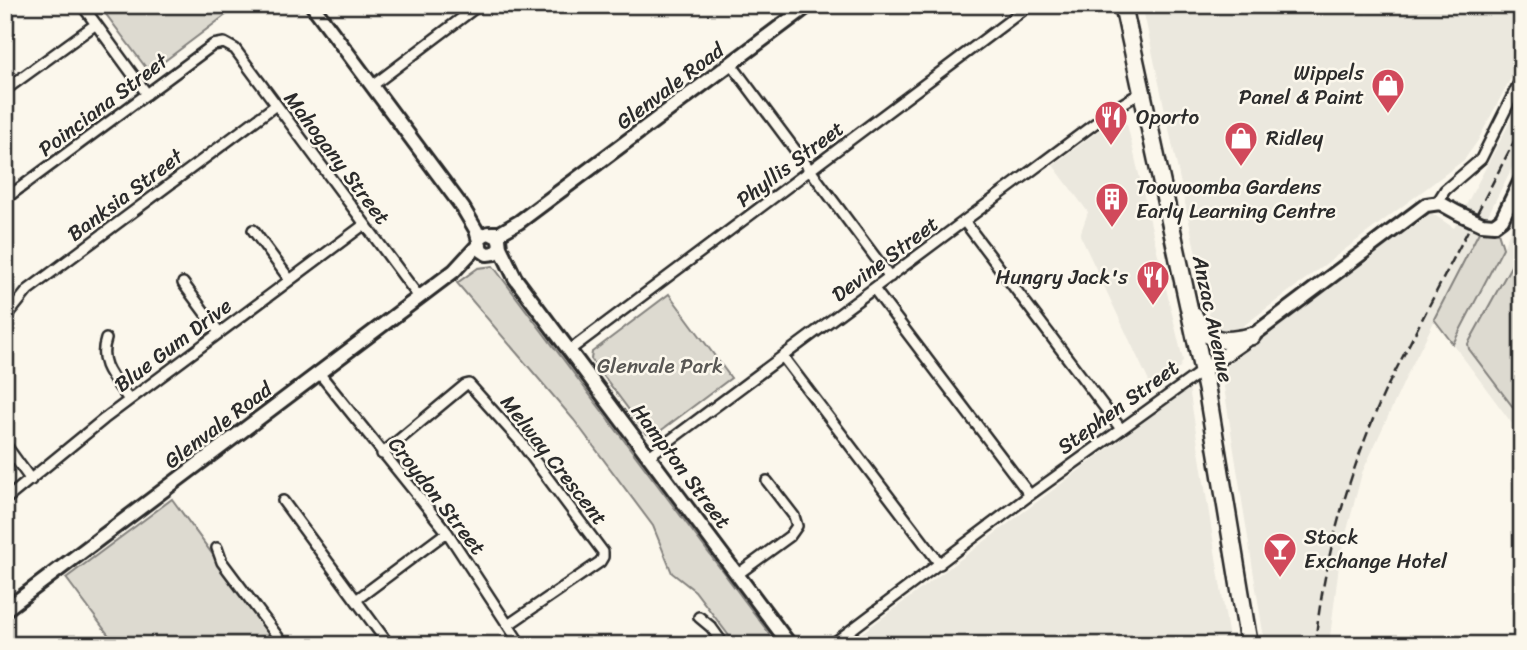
<svg xmlns="http://www.w3.org/2000/svg" width="1527" height="650" font-family="Sriracha,sans-serif">
<style>
.built{fill:#ebe8de}
.green{fill:#dddad0;stroke:#84827e;stroke-width:2}
.lines{fill:none;stroke-linecap:round;stroke-linejoin:round}
.street-casing{stroke:#2b2b2b;stroke-width:14}
.secondary-casing{stroke:#2b2b2b;stroke-width:18}
.highway-casing{stroke:#2b2b2b;stroke-width:21}
.street{stroke:#fbf7ec;stroke-width:9}
.secondary{stroke:#fbf7ec;stroke-width:12}
.highway{stroke:#fbf7ec;stroke-width:16}
.rail{stroke:#2b2b2b;stroke-width:2.5;stroke-dasharray:10 5;stroke-linecap:butt}
.secondary-bridge-casing{stroke:#2b2b2b;stroke-width:18;stroke-linecap:butt}
.secondary-bridge{stroke:#fbf7ec;stroke-width:12}
.labels{text-anchor:middle;dominant-baseline:central;stroke-width:5;stroke-linejoin:round;paint-order:stroke}
.poi-label{font-size:21px;fill:#2b2b2b;stroke:#fbf7ec;text-anchor:start}
.street-label{font-size:21px;fill:#2b2b2b;stroke:#fbf7ec}
.park-label{font-size:21px;fill:#585754;stroke:#fbf7ec}
</style>
<rect width="100%" height="100%" fill="#fbf7ec"/>
<filter id="ink" filterUnits="userSpaceOnUse"><feTurbulence type="fractalNoise" baseFrequency=".0143" numOctaves="2"/><feDisplacementMap in="SourceGraphic" scale="14" xChannelSelector="R" yChannelSelector="G"/><feConvolveMatrix kernelMatrix="1 2 1 2 8 2 1 2 1" color-interpolation-filters="sRGB"/></filter>
<g filter="url(#ink)">
<path class="built" d="M1162 5H1359L1367 15 1380 5H1522V57L1477 142 1464 160 1235 332H1219L1212 328 1143 9Z
M1522 99V148L1407 375 1362 473 1340 557 1329 645H1265L1222 375 1225 367 1430 212 1454 228Z
M1114 119 1127 124 1183 360 1180 367 1152 388 1080 235 1088 212 1053 165Z
M1522 201V437L1453 344 1503 248Z
M1189 388 1230 645H846Z"/>
<path class="green" d="M99 5H239L154 69H147Z
M1479 232H1498L1503 248 1453 344 1434 319Z
M1522 253V419L1469 349 1468 344 1516 257Z
M493 266 778 645H736L695 591 672 573 653 526 574 420 457 283 478 268Z
M669 294 731 378 655 435 647 434 591 359 592 352Z
M172 499 279 645H116L66 578Z"/>
<g class="lines">
<defs>
<path id="street" d="M82 5 147 94
M731 64 890 277
M372 86 479 5
M5 90 96 24
M5 199 213 45 224 43 235 49 419 297
M1437 203 1445 190 1481 159 1522 77
M964 221 1121 429
M253 230 290 280
M183 283 219 332
M874 289 1030 495
M5 322 8 315 28 290 276 105
M106 339C97 365 115 379 129 400
M570 350 1030 5
M783 357 940 564
M319 373 447 532 521 645
M5 444 31 480
M382 454 465 385 469 384 520 441 603 552V557L600 562 508 625
M649 456 1117 107 1142 92
M5 500 104 419 365 224
M283 501 389 645
M217 548 222 562 284 645
M738 574 790 536 797 526 794 516 767 481
M356 600 447 532
M699 617 711 627 724 645
M831 645 1030 495 1202 371"/>
<path id="secondary" d="M312 5 463 208 476 230 479 241
M1482 224 1494 225 1502 219 1522 178
M492 233H500L519 222 809 5
M500 247 495 253 487 254 481 250 479 241 483 235 489 233 499 238 500 247 515 278 790 645
M1202 371 1252 336 1426 205 1440 203 1458 213
M5 610 454 271 479 244"/>
<path id="highway" d="M1123 5 1207 391 1249 645
M1194 316C1208 344 1225 343 1252 336"/>
</defs>
<use href="#street" class="street-casing"/>
<use href="#secondary" class="secondary-casing"/>
<use href="#highway" class="highway-casing"/>
<use href="#street" class="street"/>
<use href="#secondary" class="secondary"/>
<use href="#highway" class="highway"/>
<path class="rail" d="M1315 645C1324 556 1349 472 1385 391L1522 126"/>
<defs>
<path id="secondary-bridge" d="M1458 213 1482 224"/>
</defs>
<use href="#secondary-bridge" class="secondary-bridge-casing"/>
<use href="#secondary-bridge" class="secondary-bridge"/>
</g>
</g>
<defs>
<symbol id="shop-pin" viewBox="-11 -11 22 30"><path d="M0 17L-7.5 6A9.5 9.5 0 1 1 7.5 6Z" fill="#d1495b" stroke="#fbf7ec"/><path d="M-5-2.5h2.3a2.7 3.5 0 0 1 5.4 0H5L5.5 6h-11ZM-1.5-2.5h3a1.5 2.3 0 0 0-3 0Z" fill="#fff"/></symbol>
<symbol id="restaurant-pin" viewBox="-11 -11 22 30"><path d="M0 17L-7.5 6A9.5 9.5 0 1 1 7.5 6Z" fill="#d1495b" stroke="#fbf7ec"/><path d="M-5-6h1v4h1v-4h1v4h1v-4h1v5L-1.5 .5V6h-2V.5L-5-1ZM5-6V6H3V1.5H1.5Q1.5-4 5-6Z" fill="#fff"/></symbol>
<symbol id="building-pin" viewBox="-11 -11 22 30"><path d="M0 17L-7.5 6A9.5 9.5 0 1 1 7.5 6Z" fill="#d1495b" stroke="#fbf7ec"/><path d="M-4-6H4V6H1V3H-1V6H-4ZM-2.5-4.3h1.7v1.8h-1.7ZM.8-4.3h1.7v1.8H.8ZM-2.5-1h1.7V.8h-1.7ZM.8-1h1.7V.8H.8Z" fill="#fff"/></symbol>
<symbol id="bar-pin" viewBox="-11 -11 22 30"><path d="M0 17L-7.5 6A9.5 9.5 0 1 1 7.5 6Z" fill="#d1495b" stroke="#fbf7ec"/><path d="M-6-5H6L.8 .8V4.5H3.5V6h-7V4.5H-.8V.8Z" fill="#fff"/></symbol>
</defs>
<g fill-rule="evenodd">
<use href="#shop-pin" x="1369" y="66" width="38" height="52"/>
<use href="#restaurant-pin" x="1092" y="98" width="38" height="52"/>
<use href="#shop-pin" x="1222" y="119" width="38" height="52"/>
<use href="#building-pin" x="1093" y="180" width="38" height="52"/>
<use href="#restaurant-pin" x="1134" y="258" width="38" height="52"/>
<use href="#bar-pin" x="1261" y="530" width="38" height="52"/>
</g>
<g class="labels">
<g class="poi-label">
<text x="1364" y="73" text-anchor="end">Wippels<tspan x="1364" dy="24">Panel &amp; Paint</tspan></text>
<text x="1136" y="117">Oporto</text>
<text x="1266" y="138">Ridley</text>
<text x="1136" y="187">Toowoomba Gardens<tspan x="1136" dy="24">Early Learning Centre</tspan></text>
<text x="1128" y="277" text-anchor="end">Hungry Jack's</text>
<text x="1304" y="537">Stock<tspan x="1304" dy="24">Exchange Hotel</tspan></text>
</g>
<g class="street-label">
<text transform="translate(670 86) rotate(-37)">Glenvale Road</text>
<text transform="translate(103 105) rotate(-37)">Poinciana Street</text>
<text transform="translate(337 158) rotate(53)">Mahogany Street</text>
<text transform="translate(790 164) rotate(-37)">Phyllis Street</text>
<text transform="translate(125 195) rotate(-37)">Banksia Street</text>
<text transform="translate(885 259) rotate(-37)">Devine Street</text>
<text transform="translate(1213 319) rotate(78)">Anzac Avenue</text>
<text transform="translate(173 345) rotate(-37)">Blue Gum Drive</text>
<text transform="translate(1118 407) rotate(-36)">Stephen Street</text>
<text transform="translate(218 425) rotate(-37)">Glenvale Road</text>
<text transform="translate(554 460) rotate(52)">Melway Crescent</text>
<text transform="translate(681 466) rotate(53)">Hampton Street</text>
<text transform="translate(437 496) rotate(52)">Croydon Street</text>
</g>
<g class="park-label">
<text x="660" y="366">Glenvale Park</text>
</g>
</g>
<rect width="1527" height="650" fill="none" stroke="#fbf7ec" stroke-width="28"/>
<rect x="14" y="14" width="1499" height="622" fill="none" stroke="#2b2b2b" stroke-width="2.5" filter="url(#ink)"/>
</svg>
